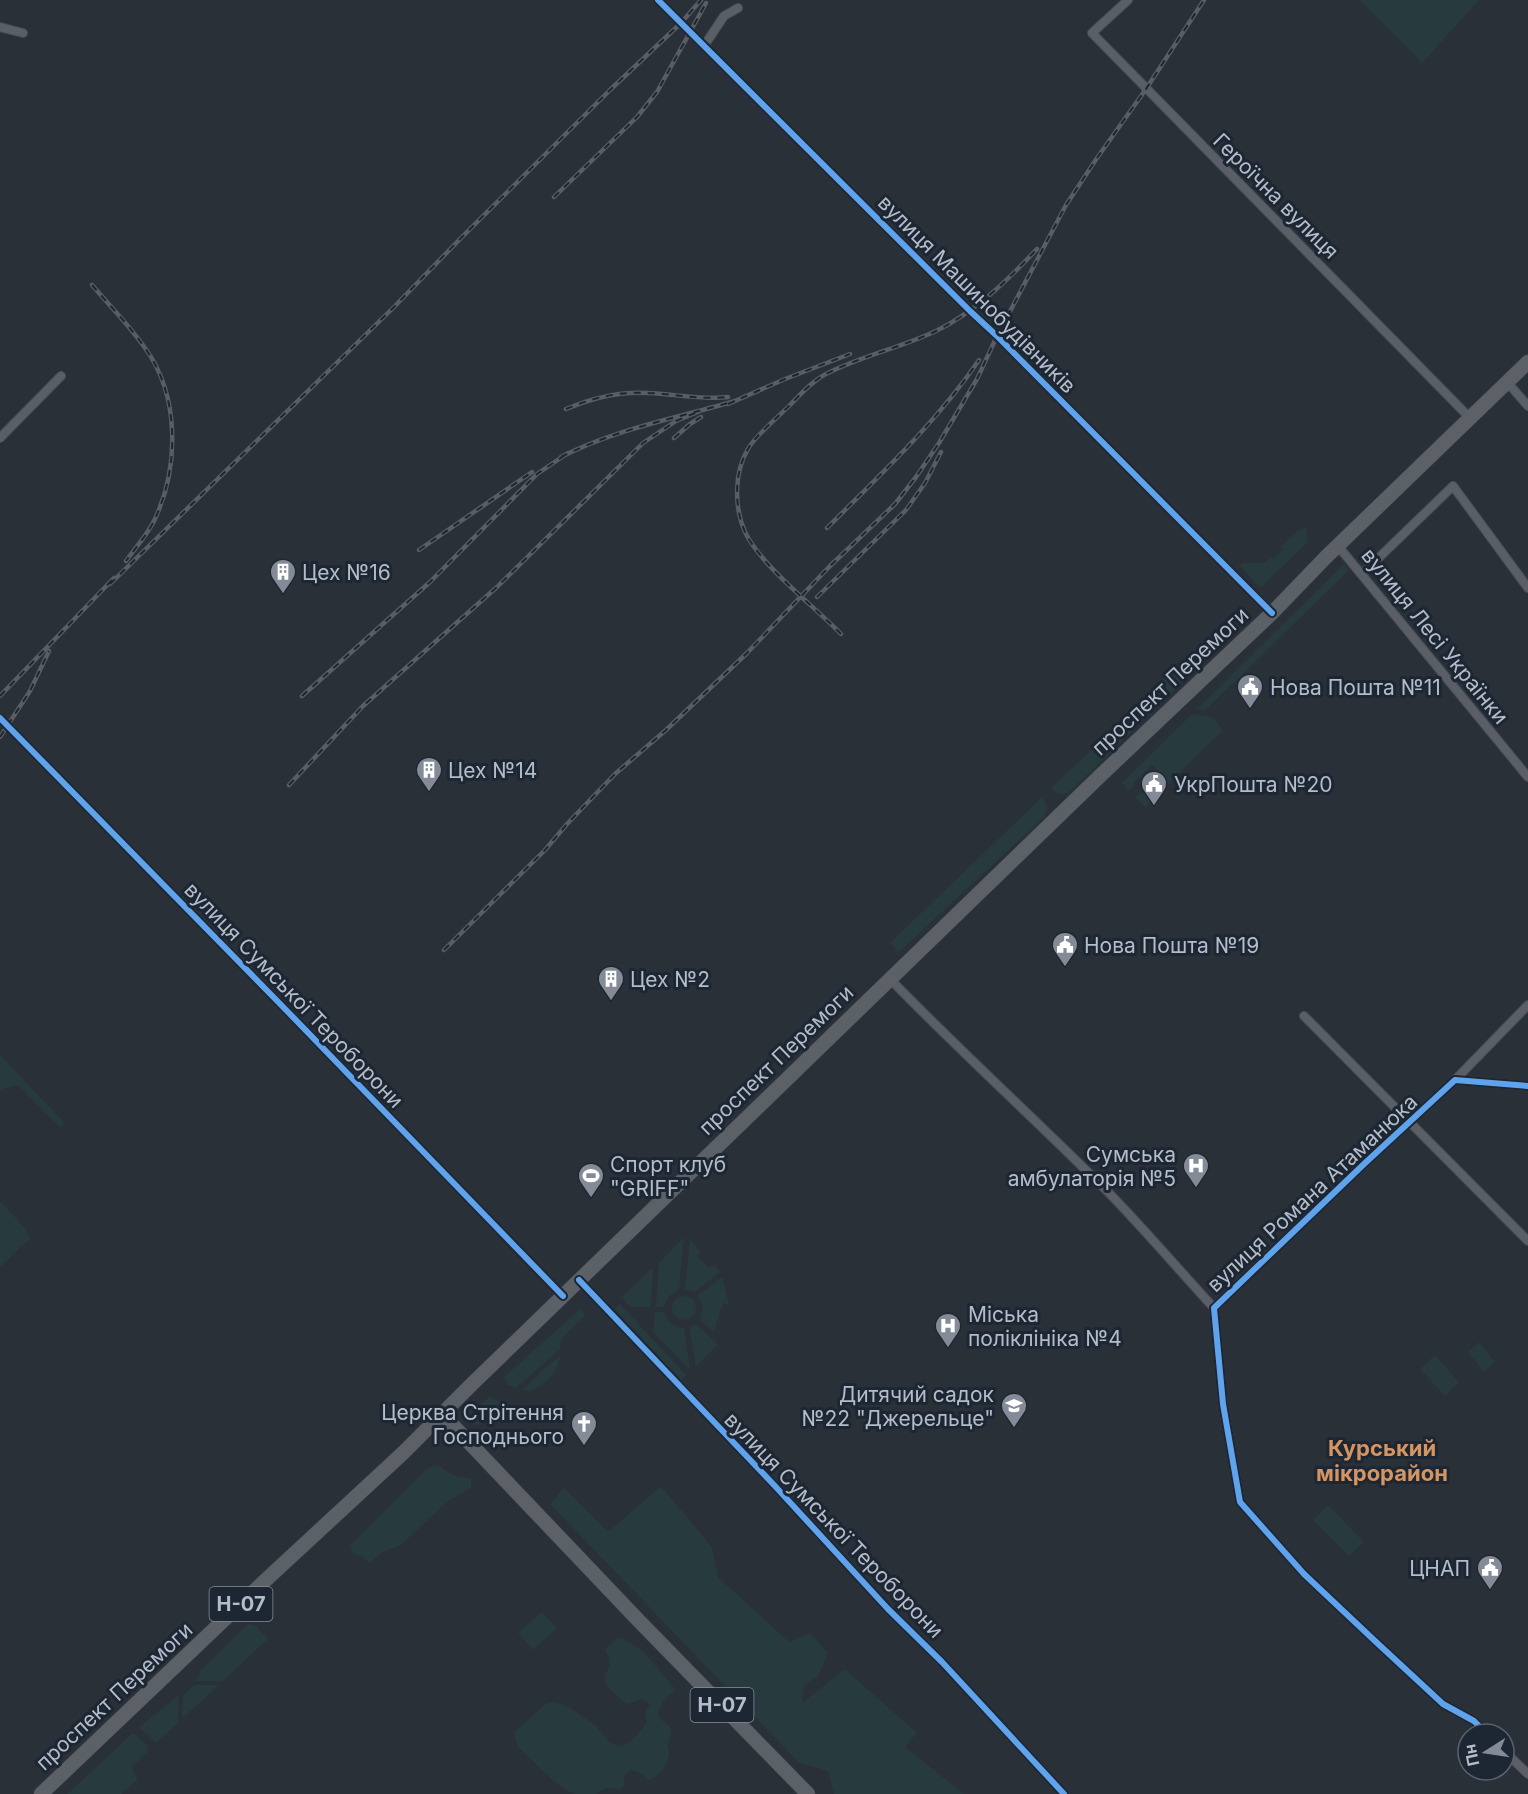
<svg xmlns="http://www.w3.org/2000/svg" width="1528" height="1794" font-family="Inter,sans-serif">
<style>
.green{fill:#273a3e}
.lines{fill:none;stroke-linecap:round;stroke-linejoin:round}
.street-casing{stroke:#484c53;stroke-width:10}
.primary-casing{stroke:#484c55;stroke-width:15}
.street{stroke:#5a5e66;stroke-width:8}
.primary{stroke:#5c6168;stroke-width:14}
.rail-casing{stroke:#595d64;stroke-width:4.5}
.rail{stroke:#1d2633;stroke-width:2;stroke-dasharray:7;stroke-linecap:butt}
.cycleway-casing{stroke:#1d2633;stroke-width:10}
.cycleway{stroke:#60a3ed;stroke-width:6}
.labels{text-anchor:middle;dominant-baseline:central;stroke-width:6;stroke-linejoin:round;paint-order:stroke}
.shield{fill:#1d2633;stroke:#878f9c;stroke-width:1.5}
.shield-label{font-size:20px;font-weight:bold;fill:#b4bcc9}
.street-label{font-size:21px;fill:#b4bcc9;stroke:#1d2633}
.poi-label{font-size:21px;fill:#b4bcc9;stroke:#1d2633;text-anchor:start}
.neighbourhood-label{font-size:22px;font-weight:bold;fill:#d59563;stroke:#1d2633}
</style>
<rect width="100%" height="100%" fill="#2a3038"/>
<path class="green" d="M1360 0H1479L1422 63Z
M1306 527 1308 542 1261 587H1259L1239 565 1244 563H1264L1271 557 1273 559 1283 550 1280 547 1298 531Z
M1344 564 1349 570 1206 710 1197 709Z
M1182 662 1193 672 1118 745 1108 733Z
M1192 714 1212 717 1223 730 1145 807 1135 797 1141 792 1144 794 1162 775 1152 765 1133 783 1135 786 1129 791 1122 783Z
M1101 741 1111 752 1068 793C1060 795 1057 794 1051 788Z
M1042 797C1048 804 1048 809 1044 817L899 952 890 943Z
M0 1055 64 1122 61 1128 18 1085 3 1089 0 1092Z
M0 1201 26 1229 30 1238 0 1267Z
M684 1237 679 1290 668 1297 664 1307H656L659 1263Z
M690 1239 700 1251 697 1255 708 1268 715 1265 720 1272 695 1292 685 1289Z
M653 1267 651 1307H630L622 1297Z
M722 1277 729 1305 723 1303 714 1332 700 1320 703 1307 698 1295Z
M672 1308a12 12 0 1 1 24 0a12 12 0 1 1-24 0Z
M620 1304 686 1375 681 1380 615 1309Z
M581 1310 584 1313V1317L561 1339 560 1349 516 1388 507 1384 504 1377 578 1311Z
M655 1312H664C667 1322 674 1328 684 1328L690 1370 653 1332Z
M696 1324 718 1344 696 1366 689 1327Z
M1479 1342 1495 1362 1484 1372 1468 1352Z
M560 1355C559 1373 547 1382 532 1391L522 1390Z
M1435 1355 1459 1382 1445 1396 1420 1369Z
M490 1397 501 1402 500 1407 481 1424 478 1425 475 1424C472 1410 480 1405 490 1397Z
M439 1465C449 1475 458 1478 471 1478V1488L448 1501 401 1545 382 1552 370 1563 362 1556 353 1554 350 1546 428 1468Z
M661 1486 712 1547 718 1577 789 1642 810 1633 828 1653 819 1675 804 1686 802 1703 845 1669 917 1733 905 1747 964 1794H834L828 1771 799 1763 550 1504 564 1488 608 1532Z
M1328 1505 1364 1542 1349 1556 1313 1520Z
M542 1612 557 1628 533 1650 518 1633Z
M251 1624 256 1626 268 1639 223 1681H195L201 1674 200 1671 247 1625Z
M618 1638H623L644 1652 675 1689C669 1697 660 1702 659 1712 658 1722 669 1722 671 1730 673 1735 668 1738 668 1743 667 1746 669 1749 669 1752 669 1764 659 1778 648 1780L641 1773 631 1770 624 1776V1785L620 1789 606 1788 596 1794H575L568 1791 556 1783 518 1747 514 1733 545 1704 555 1702 569 1707 596 1726 610 1743 622 1747 634 1738 647 1723 645 1713 650 1705 647 1701 642 1699 628 1704C623 1702 605 1686 605 1680 604 1674 608 1671 609 1666 612 1648 595 1656 618 1638Z
M194 1685H219L182 1719 183 1695Z
M179 1695 178 1723 156 1743 139 1727Z
M133 1733 148 1746 147 1752 131 1768 138 1779 121 1794H67Z"/>
<g class="lines">
<defs>
<path id="street" d="M658 0 970 311 997 336 1272 613
M1128 0 1092 33 1470 418
M0 27 23 33
M704 46 724 16 738 8
M1507 382 1528 406
M0 438 61 376
M1338 546 1528 777
M1362 574 1453 486 1528 588
M0 718 288 1012 563 1296
M890 979C961 1052 1037 1121 1109 1193 1145 1230 1179 1270 1214 1308
M1304 1016 1528 1241
M1455 1080 1528 1005
M579 1280 774 1485 888 1609 942 1662 1064 1794
M1487 1734 1474 1721 1443 1704 1375 1641 1304 1574 1240 1502 1223 1404 1214 1308 1364 1164 1455 1080 1528 1086
M1504 1751 1528 1774"/>
<path id="primary" d="M442 1414 640 1622 808 1794
M41 1794 269 1577 403 1453 472 1384 1102 774 1272 613 1326 557 1528 362"/>
</defs>
<use href="#street" class="street-casing"/>
<use href="#primary" class="primary-casing"/>
<use href="#street" class="street"/>
<use href="#primary" class="primary"/>
<defs>
<path id="rail" d="M554 197 637 117 657 92 706 3
M92 285C110 306 130 326 145 348 180 396 179 467 155 519 148 534 136 547 126 561
M728 404 785 379 850 354
M566 409C592 398 620 391 648 393 675 394 701 400 728 397
M674 438 690 424 701 417
M561 457C616 429 677 418 735 401
M827 528C881 474 936 423 979 360
M419 550 532 472
M110 584 394 307 461 238 610 90 681 23 701 0
M817 597 906 510 925 483 941 452
M841 634C813 605 762 567 745 532 734 507 734 472 748 449 754 437 778 417 789 406 800 395 812 381 826 374 861 356 900 348 936 331 975 312 1008 280 1037 249
M0 696 114 578
M302 696 430 582 537 474 568 453
M0 737 30 691 49 651
M289 785 363 706 497 587 643 443 676 421 700 411
M444 950 545 850 567 824 615 774 666 730 747 653 829 567 895 504 916 477 939 443 977 379 997 336 1066 205 1097 158 1146 89 1204 0"/>
</defs>
<use href="#rail" class="rail-casing"/>
<use href="#rail" class="rail"/>
<defs>
<path id="cycleway" d="M658 0 970 311 997 336 1272 613
M0 718 288 1012 563 1296
M579 1280 774 1485 888 1609 942 1662 1064 1794
M1487 1734 1474 1721 1443 1704 1375 1641 1304 1574 1240 1502 1223 1404 1214 1308 1364 1164 1455 1080 1528 1086"/>
</defs>
<use href="#cycleway" class="cycleway-casing"/>
<use href="#cycleway" class="cycleway"/>
</g>
<defs>
<symbol id="building-pin" viewBox="-11 -11 22 30"><path d="M0 17L-7.5 6A9.5 9.5 0 1 1 7.5 6Z" fill="#848b96" stroke="#1d2633"/><path d="M-4-6H4V6H1V3H-1V6H-4ZM-2.5-4.3h1.7v1.8h-1.7ZM.8-4.3h1.7v1.8H.8ZM-2.5-1h1.7V.8h-1.7ZM.8-1h1.7V.8H.8Z" fill="#fff"/></symbol>
<symbol id="civic-pin" viewBox="-11 -11 22 30"><path d="M0 17L-7.5 6A9.5 9.5 0 1 1 7.5 6Z" fill="#848b96" stroke="#1d2633"/><path d="M-.6-6.5H3V-4.5H.6V-3L4-1V1h2V6H-6V1h2V-1L-.6-3ZM-1.2 2.5V6h2.4V2.5Z" fill="#fff"/></symbol>
<symbol id="hospital-pin" viewBox="-11 -11 22 30"><path d="M0 17L-7.5 6A9.5 9.5 0 1 1 7.5 6Z" fill="#848b96" stroke="#1d2633"/><path d="M-5-5h3v3.5h4V-5h3V5h-3V1.5h-4V5h-3Z" fill="#fff"/></symbol>
<symbol id="stadium-pin" viewBox="-11 -11 22 30"><path d="M0 17L-7.5 6A9.5 9.5 0 1 1 7.5 6Z" fill="#848b96" stroke="#1d2633"/><path d="M0-5a6.5 5 0 1 0 0 10a6.5 5 0 1 0 0-10ZM-3.5-1.8h7v3.6h-7Z" fill="#fff"/></symbol>
<symbol id="school-pin" viewBox="-11 -11 22 30"><path d="M0 17L-7.5 6A9.5 9.5 0 1 1 7.5 6Z" fill="#848b96" stroke="#1d2633"/><path d="M0-5L7-2L0 1L-7-2ZM-4 1L0 2.5L4 1V4Q0 6-4 4Z" fill="#fff"/></symbol>
<symbol id="church-pin" viewBox="-11 -11 22 30"><path d="M0 17L-7.5 6A9.5 9.5 0 1 1 7.5 6Z" fill="#848b96" stroke="#1d2633"/><path d="M-1.2-6h2.4v3.5h3.3v2.4h-3.3V6h-2.4V-.1h-3.3v-2.4h3.3Z" fill="#fff"/></symbol>
</defs>
<g fill-rule="evenodd">
<use href="#building-pin" x="268" y="557" width="30" height="40"/>
<use href="#civic-pin" x="1235" y="672" width="30" height="40"/>
<use href="#building-pin" x="414" y="755" width="30" height="40"/>
<use href="#civic-pin" x="1139" y="769" width="30" height="40"/>
<use href="#civic-pin" x="1050" y="930" width="30" height="40"/>
<use href="#building-pin" x="596" y="964" width="30" height="40"/>
<use href="#hospital-pin" x="1181" y="1151" width="30" height="40"/>
<use href="#stadium-pin" x="576" y="1161" width="30" height="40"/>
<use href="#hospital-pin" x="933" y="1311" width="30" height="40"/>
<use href="#school-pin" x="999" y="1391" width="30" height="40"/>
<use href="#church-pin" x="569" y="1409" width="30" height="40"/>
<use href="#civic-pin" x="1475" y="1553" width="30" height="40"/>
</g>
<g class="labels">
<g class="shield">
<rect x="209.5" y="1587" width="63" height="34" rx="4.5"/>
<rect x="690.5" y="1688" width="63" height="34" rx="4.5"/>
</g>
<g class="shield-label">
<text x="241" y="1604">Н-07</text>
<text x="722" y="1705">Н-07</text>
</g>
<g class="street-label">
<text transform="translate(1276 196) rotate(45)">Героїчна вулиця</text>
<text transform="translate(977 294) rotate(45)">вулиця Машинобудівників</text>
<text transform="translate(1435 636) rotate(51)">вулиця Лесі Українки</text>
<text transform="translate(1170 681) rotate(-43)">проспект Перемоги</text>
<text transform="translate(294 995) rotate(46)">вулиця Сумської Тероборони</text>
<text transform="translate(776 1060) rotate(-44)">проспект Перемоги</text>
<text transform="translate(1312 1193) rotate(-43)">вулиця Романа Атаманюка</text>
<text transform="translate(834 1525) rotate(46)">вулиця Сумської Тероборони</text>
<text transform="translate(114 1696) rotate(-43)">проспект Перемоги</text>
</g>
<g class="poi-label">
<text x="302" y="572">Цех №16</text>
<text x="1270" y="687">Нова Пошта №11</text>
<text x="448" y="770">Цех №14</text>
<text x="1174" y="784">УкрПошта №20</text>
<text x="1084" y="945">Нова Пошта №19</text>
<text x="630" y="979">Цех №2</text>
<text x="1176" y="1154" text-anchor="end">Сумська<tspan x="1176" dy="24">амбулаторія №5</tspan></text>
<text x="610" y="1164">Спорт клуб<tspan x="610" dy="24">"GRIFF"</tspan></text>
<text x="968" y="1314">Міська<tspan x="968" dy="24">поліклініка №4</tspan></text>
<text x="994" y="1394" text-anchor="end">Дитячий садок<tspan x="994" dy="24">№22 "Джерельце"</tspan></text>
<text x="564" y="1412" text-anchor="end">Церква Стрітення<tspan x="564" dy="24">Господнього</tspan></text>
<text x="1470" y="1568" text-anchor="end">ЦНАП</text>
</g>
<g class="neighbourhood-label">
<text x="1382" y="1448">Курський<tspan x="1382" dy="25">мікрорайон</tspan></text>
</g>
</g>
<g transform="translate(1486 1752) rotate(258)"><circle r="28" fill="#1d2633" stroke="#59626f" stroke-width="1.5"/>
<path d="M0-4.5L10 22L0 15L-10 22Z" fill="#848b96"/>
<text y="-9" font-size="16" font-weight="bold" text-anchor="middle" fill="#b4bcc9">Пн</text>
</g>
</svg>
